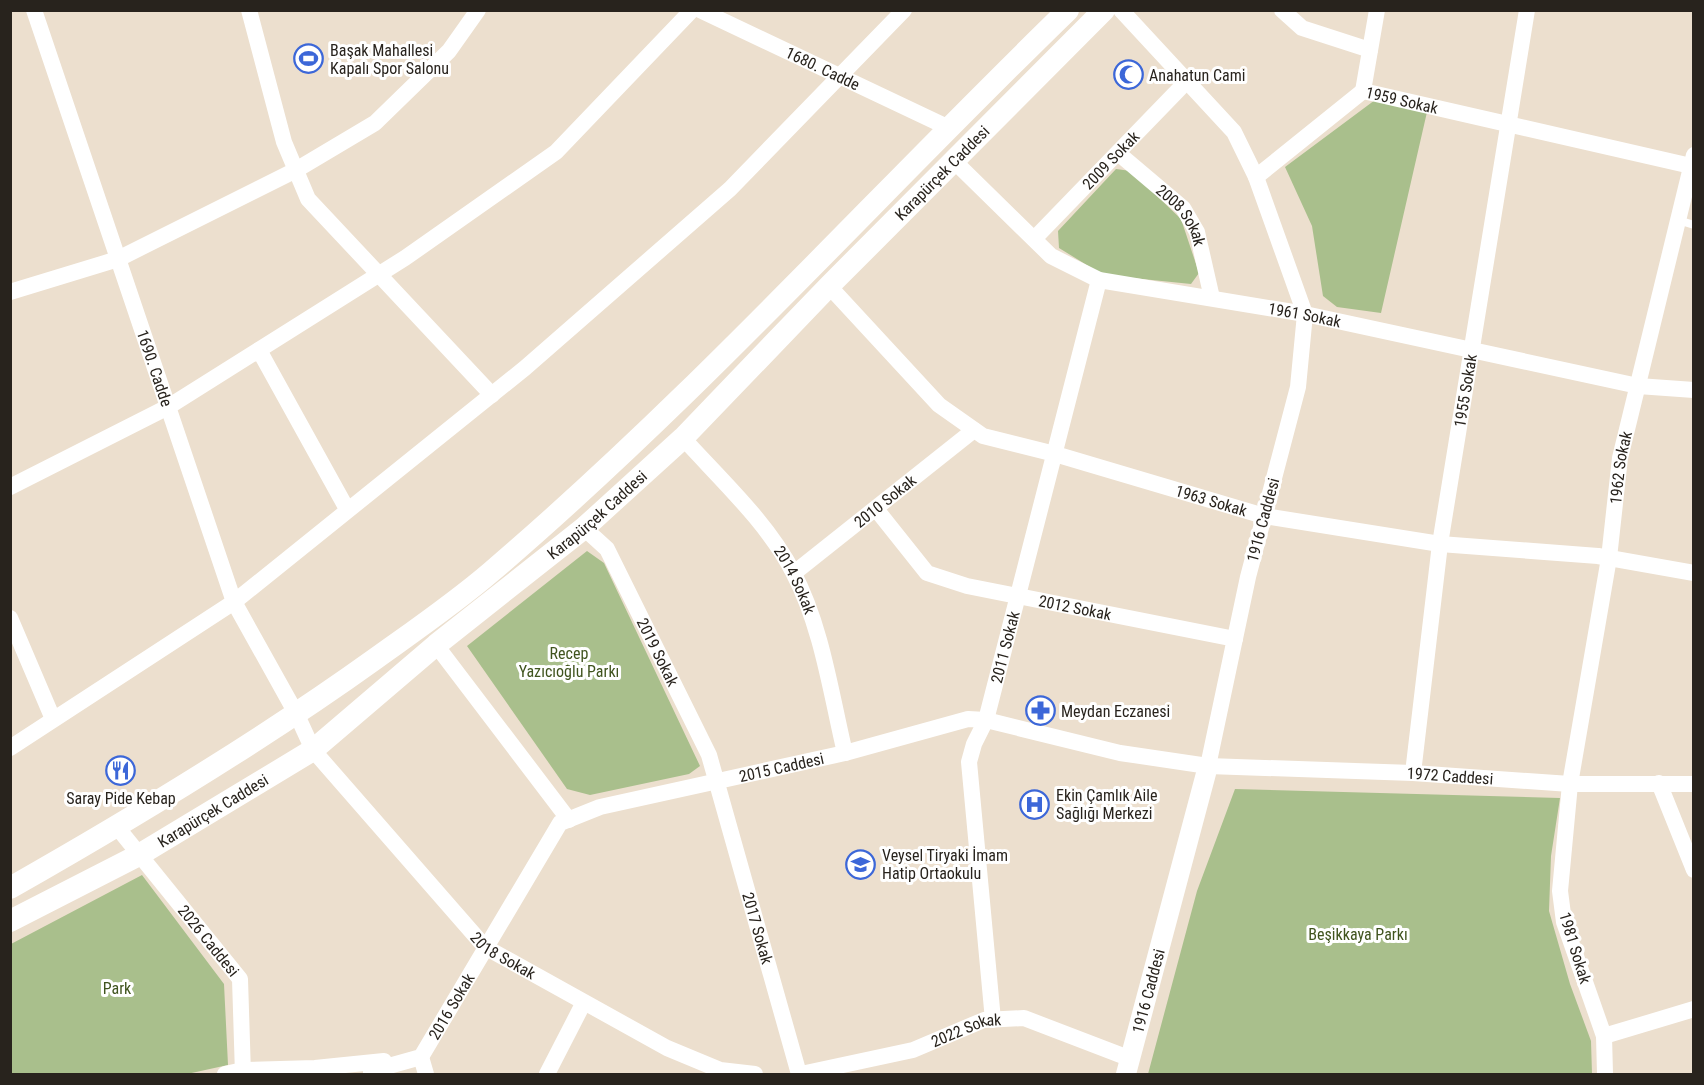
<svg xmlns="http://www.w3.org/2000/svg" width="1704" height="1085" font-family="'Roboto Condensed',sans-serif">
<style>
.green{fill:#a9bf8c}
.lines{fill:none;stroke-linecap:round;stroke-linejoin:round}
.service{stroke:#fff;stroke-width:8}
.minor{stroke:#fff;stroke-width:16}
.tertiary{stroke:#fff;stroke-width:20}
.secondary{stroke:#fff;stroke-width:22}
.labels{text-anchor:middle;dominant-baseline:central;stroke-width:6;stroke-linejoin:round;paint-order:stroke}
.poi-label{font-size:16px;fill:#28231d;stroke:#fff;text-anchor:start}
.street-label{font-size:16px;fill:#28231d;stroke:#fff}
.park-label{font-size:16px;fill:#40541e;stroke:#fff}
</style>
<rect width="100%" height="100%" fill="#ecdfce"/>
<path class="green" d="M1375 100 1427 112 1381 313 1337 307 1323 296 1312 226 1285 167Z
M1116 169 1131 171 1181 219 1199 273 1191 284 1103 275 1059 248 1058 231Z
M587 551 604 563 700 766 689 774 590 795 567 789 467 646Z
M1235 789 1560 798 1551 856 1549 911 1570 984 1591 1041 1592 1074H1148L1197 891Z
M142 875 224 984 228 1065 187 1074H11V944Z"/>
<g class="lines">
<path class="service" d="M1678 220 1694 225"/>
<g class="minor">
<path id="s1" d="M34 10 234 602 297 715 313 750 485 947 667 1048 720 1070 755 1074"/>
<path d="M249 10 284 142 308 199 492 395"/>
<path id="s2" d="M700 10 947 127"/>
<path d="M1121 10 1234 132 1256 177 1305 314 1298 387 1248 577 1208 766"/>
<path d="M1282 10 1302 28 1370 50"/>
<path id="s3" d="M1363 91 1691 166"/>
<path d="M1363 91 1377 10"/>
<path id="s4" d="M1118 153 1183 208 1197 232 1212 298"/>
<path id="s5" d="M954 161 1051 256 1099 280 1305 314 1638 386 1694 390"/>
<path d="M1256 177 1363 91"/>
<path id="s6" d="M1034 239 1187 81"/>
<path id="s7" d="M829 286 939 405 983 436 1055 454 1264 516 1440 544 1598 556 1694 573"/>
<path d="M10 292 118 259 296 170 375 123 449 51 478 10"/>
<path d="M259 350 347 509"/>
<path id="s8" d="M683 438C721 480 767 522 793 572 822 627 831 694 845 753"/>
<path d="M10 487 168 407 405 258 556 152 692 10"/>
<path id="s9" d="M876 509 927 573 967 586 1235 639"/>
<path id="s10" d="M584 528 607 549 709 755 799 1074"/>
<path id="s11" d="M794 573 974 430"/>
<path d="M10 618 53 719"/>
<path d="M436 645 569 820"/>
<path d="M10 748 234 602 525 368 730 189 904 10"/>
<path id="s12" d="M1413 773 1440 544 1527 10"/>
<path d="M1659 783 1694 870"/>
<path id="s13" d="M117 827 240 979 243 1074"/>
<path id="s14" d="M993 1020 969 762 974 744 986 720 1099 280"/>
<path d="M1604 1036 1694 1009"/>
<path d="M421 1057 426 1074"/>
<path d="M225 1074 243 1070 315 1068 384 1061"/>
<path id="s15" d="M371 1074V1071L421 1057 560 823 600 807 845 753 968 719 986 720 1120 753 1208 766 1413 773 1570 784H1694"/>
<path d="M547 1074 583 1004"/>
<path id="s16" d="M801 1074 913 1050 984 1020 1024 1018 1131 1059"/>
<path id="s17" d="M1605 1074 1604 1036 1564 922 1560 891 1570 784 1609 558 1620 458 1694 155"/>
</g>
<path class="tertiary" id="s18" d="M1126 1074 1208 766"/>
<g class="secondary">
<path d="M10 888C135 817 258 743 375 659 414 631 455 603 491 572 696 397 875 197 1068 10"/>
<path id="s19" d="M10 921 139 855 313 750 436 645 584 528 683 438 829 286 1104 10"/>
</g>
</g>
<defs>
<symbol id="stadium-ring" viewBox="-11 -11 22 22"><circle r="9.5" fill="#fff" stroke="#3c67d8" stroke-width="1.5"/><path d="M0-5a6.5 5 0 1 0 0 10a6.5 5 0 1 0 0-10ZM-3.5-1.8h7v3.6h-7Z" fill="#3c67d8"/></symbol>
<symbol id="mosque-ring" viewBox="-11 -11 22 22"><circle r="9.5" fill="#fff" stroke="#3c67d8" stroke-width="1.5"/><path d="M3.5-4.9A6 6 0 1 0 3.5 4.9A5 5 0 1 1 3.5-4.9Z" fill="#3c67d8"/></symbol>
<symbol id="pharmacy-ring" viewBox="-11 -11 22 22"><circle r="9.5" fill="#fff" stroke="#3c67d8" stroke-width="1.5"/><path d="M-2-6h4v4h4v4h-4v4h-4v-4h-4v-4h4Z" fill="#3c67d8"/></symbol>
<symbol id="restaurant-ring" viewBox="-11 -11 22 22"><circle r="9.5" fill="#fff" stroke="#3c67d8" stroke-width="1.5"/><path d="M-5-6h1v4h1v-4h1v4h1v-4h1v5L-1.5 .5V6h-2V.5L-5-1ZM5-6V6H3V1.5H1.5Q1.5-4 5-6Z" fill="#3c67d8"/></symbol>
<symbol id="hospital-ring" viewBox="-11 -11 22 22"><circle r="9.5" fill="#fff" stroke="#3c67d8" stroke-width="1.5"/><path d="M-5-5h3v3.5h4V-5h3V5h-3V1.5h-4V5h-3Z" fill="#3c67d8"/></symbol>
<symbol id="school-ring" viewBox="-11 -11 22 22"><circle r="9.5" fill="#fff" stroke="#3c67d8" stroke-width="1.5"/><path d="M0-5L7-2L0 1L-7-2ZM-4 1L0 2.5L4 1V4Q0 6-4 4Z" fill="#3c67d8"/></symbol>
</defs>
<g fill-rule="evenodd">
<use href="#stadium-ring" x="292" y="42" width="33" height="33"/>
<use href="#mosque-ring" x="1112" y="58" width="33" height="33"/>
<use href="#pharmacy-ring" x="1024" y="694" width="33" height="33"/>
<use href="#restaurant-ring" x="104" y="754" width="33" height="33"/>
<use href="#hospital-ring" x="1018" y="788" width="33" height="33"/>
<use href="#school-ring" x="844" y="848" width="33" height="33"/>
</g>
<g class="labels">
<g class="poi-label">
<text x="330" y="50">Başak Mahallesi<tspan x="330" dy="18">Kapalı Spor Salonu</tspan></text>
<text x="1149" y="75">Anahatun Cami</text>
<text x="1061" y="711">Meydan Eczanesi</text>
<text x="1056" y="795">Ekin Çamlık Aile<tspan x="1056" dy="18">Sağlığı Merkezi</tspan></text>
<text x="121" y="798" text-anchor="middle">Saray Pide Kebap</text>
<text x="882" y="855">Veysel Tiryaki İmam<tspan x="882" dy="18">Hatip Ortaokulu</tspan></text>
</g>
<g class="street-label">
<text stroke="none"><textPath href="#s2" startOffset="136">1680. Cadde</textPath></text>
<text stroke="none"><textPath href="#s3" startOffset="40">1959 Sokak</textPath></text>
<text stroke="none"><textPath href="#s6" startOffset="110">2009 Sokak</textPath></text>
<text stroke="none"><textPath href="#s19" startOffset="1203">Karapürçek Caddesi</textPath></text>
<text stroke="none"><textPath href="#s4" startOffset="90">2008 Sokak</textPath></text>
<text stroke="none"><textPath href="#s5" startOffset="398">1961 Sokak</textPath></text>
<text stroke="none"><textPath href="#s1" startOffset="378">1690. Cadde</textPath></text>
<text stroke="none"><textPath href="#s12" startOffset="386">1955 Sokak</textPath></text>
<text stroke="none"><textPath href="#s17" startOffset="618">1962 Sokak</textPath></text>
<text stroke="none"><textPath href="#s7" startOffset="453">1963 Sokak</textPath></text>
<text stroke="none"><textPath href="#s11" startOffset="116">2010 Sokak</textPath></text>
<text stroke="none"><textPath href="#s19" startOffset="717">Karapürçek Caddesi</textPath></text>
<text transform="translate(1263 520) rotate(-75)">1916 Caddesi</text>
<text stroke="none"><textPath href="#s8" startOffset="182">2014 Sokak</textPath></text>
<text stroke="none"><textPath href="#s9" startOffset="234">2012 Sokak</textPath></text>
<text stroke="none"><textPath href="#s14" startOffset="380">2011 Sokak</textPath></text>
<text stroke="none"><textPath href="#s10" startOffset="146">2019 Sokak</textPath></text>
<text stroke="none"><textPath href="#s15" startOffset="556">2015 Caddesi</textPath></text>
<text stroke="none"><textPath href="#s15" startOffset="1236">1972 Caddesi</textPath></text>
<text stroke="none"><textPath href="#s19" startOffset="231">Karapürçek Caddesi</textPath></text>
<text stroke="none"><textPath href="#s10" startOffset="441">2017 Sokak</textPath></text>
<text stroke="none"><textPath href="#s13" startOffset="146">2026 Caddesi</textPath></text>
<text transform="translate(1575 948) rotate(73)">1981 Sokak</text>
<text stroke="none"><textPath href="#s1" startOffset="1074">2018 Sokak</textPath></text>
<text stroke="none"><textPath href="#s18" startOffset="86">1916 Caddesi</textPath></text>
<text stroke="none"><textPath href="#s15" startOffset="114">2016 Sokak</textPath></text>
<text stroke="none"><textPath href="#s16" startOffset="172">2022 Sokak</textPath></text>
</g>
<g class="park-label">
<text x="569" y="653">Recep<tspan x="569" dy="18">Yazıcıoğlu Parkı</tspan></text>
<text x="1358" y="934">Beşikkaya Parkı</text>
<text x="117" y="988">Park</text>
</g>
</g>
<rect width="1704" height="1085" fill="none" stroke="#28231d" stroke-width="24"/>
</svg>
